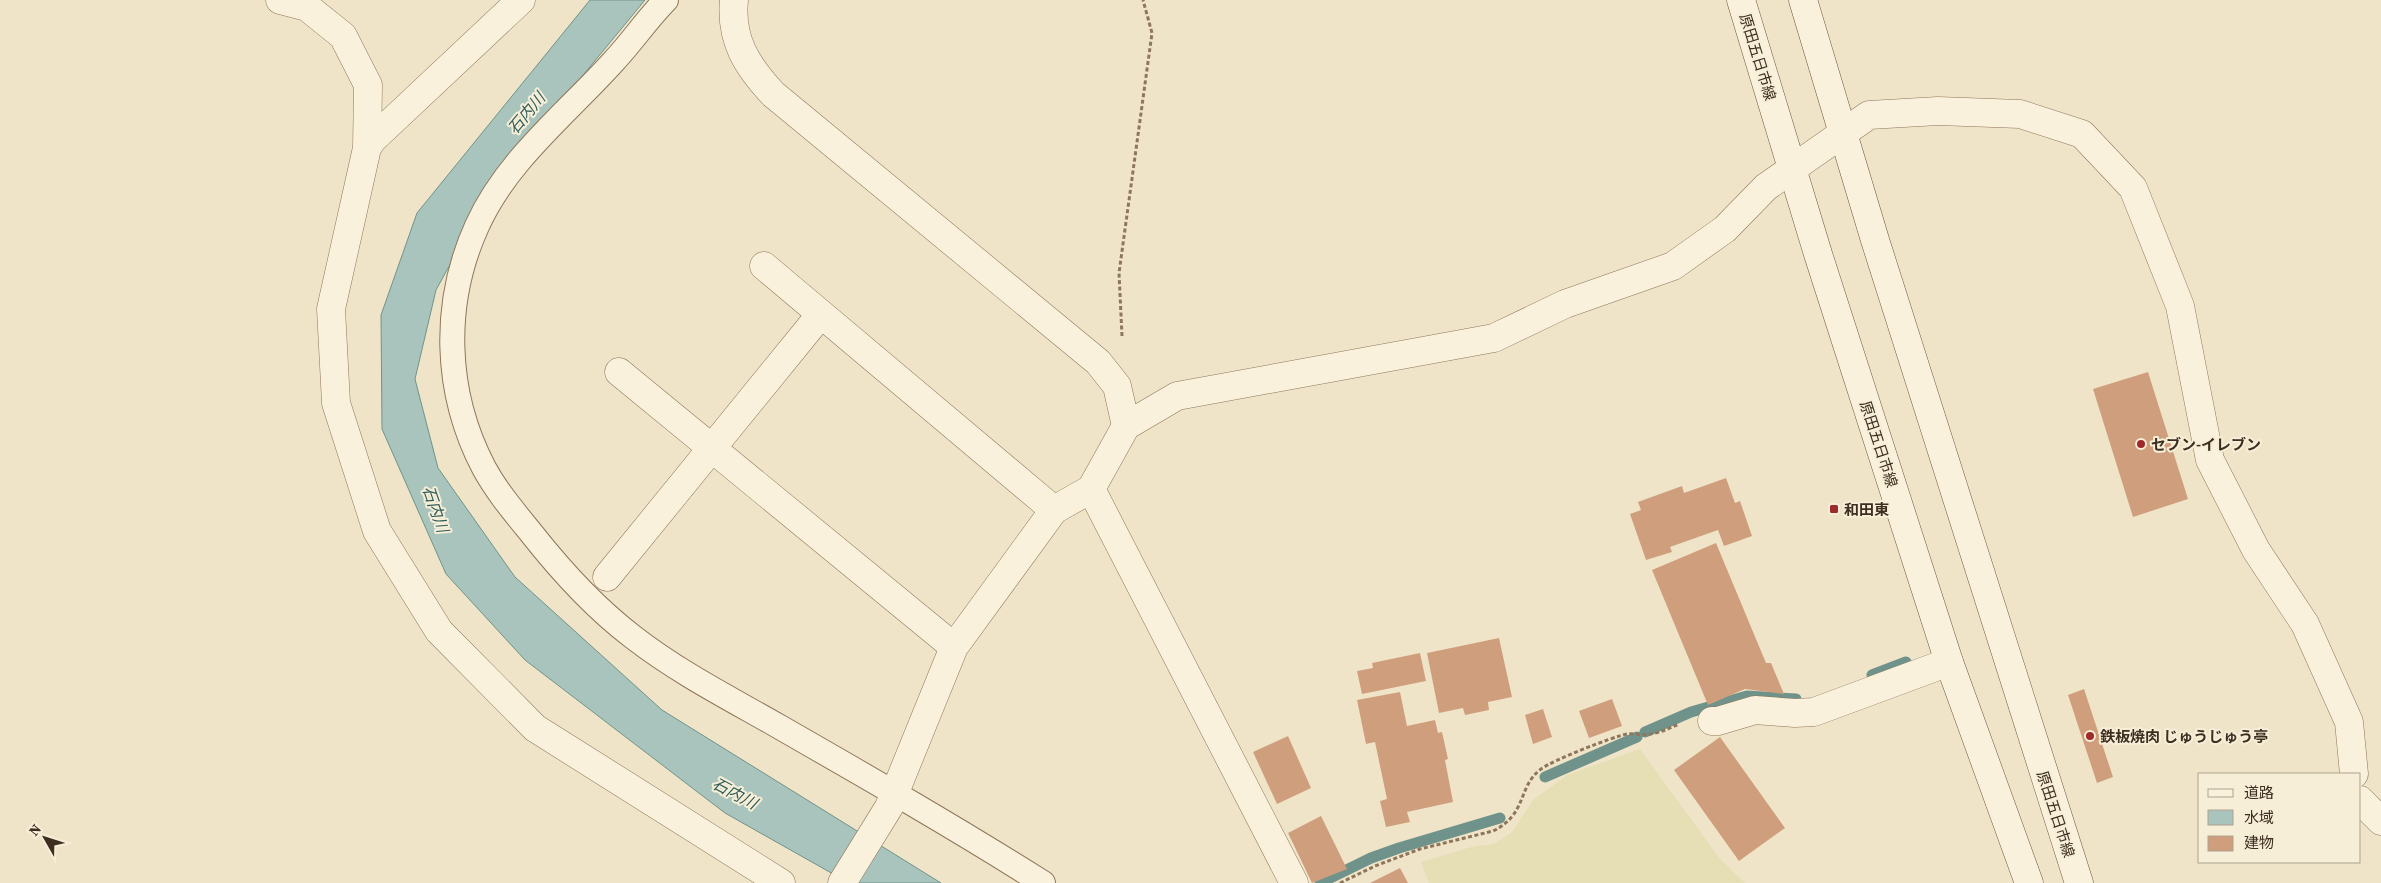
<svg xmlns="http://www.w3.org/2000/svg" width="2381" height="883" font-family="'Source Serif 4','Noto Sans JP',serif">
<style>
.farmland{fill:#e6deb5}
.water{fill:#a9c4bc;stroke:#6f938a}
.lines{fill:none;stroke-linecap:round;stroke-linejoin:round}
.stream{stroke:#6f938a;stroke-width:11}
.building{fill:#cf9f7d}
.pedestrian-casing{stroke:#8d765c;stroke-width:26}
.minor-casing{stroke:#8d765c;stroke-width:29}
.secondary-casing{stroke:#6f573f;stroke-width:29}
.path{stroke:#8d765c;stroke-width:3;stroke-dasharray:4 2.5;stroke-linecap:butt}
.pedestrian{stroke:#faf1dc;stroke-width:24}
.minor{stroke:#faf1dc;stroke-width:28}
.secondary{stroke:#faf1dc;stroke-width:28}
.poi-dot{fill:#9e2a2b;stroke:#f7eed8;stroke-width:2}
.labels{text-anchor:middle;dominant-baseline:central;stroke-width:4;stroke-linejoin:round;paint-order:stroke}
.street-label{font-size:15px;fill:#3d2e20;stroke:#f7eed8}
.poi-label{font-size:15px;font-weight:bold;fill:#3d2e20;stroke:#f7eed8;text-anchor:start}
.water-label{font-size:16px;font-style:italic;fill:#2f5d5a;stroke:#f7eed8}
</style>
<rect width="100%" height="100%" fill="#f0e4c8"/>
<path class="farmland" d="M1640 749 1720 859 1745 883H1429L1421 862 1471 847 1494 844 1512 832 1533 800 1567 775Z"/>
<path class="water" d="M590 0H645L496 181 436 290 415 379 438 468 515 577 662 710 941 883H849L725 813 525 660 446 574 382 429 381 315 417 213Z"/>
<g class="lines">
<path class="stream" d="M1872 675 1906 662
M1645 732 1691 712 1747 696 1796 699
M1545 777 1637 737
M1320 883 1371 858 1399 848 1500 818"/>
</g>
<path class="building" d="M2148 372 2188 499 2133 517 2093 389Z
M1726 478 1735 503 1740 501 1752 536 1724 546 1718 530 1670 547 1672 552 1646 560 1630 514 1641 510 1638 502 1682 486 1684 493Z
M1716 543 1766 663H1771L1784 694 1745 689 1708 705 1652 570Z
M1499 638 1512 697 1488 702 1489 710 1465 715 1463 708 1439 713 1427 653Z
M1420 653 1426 681 1362 694 1357 671 1373 668 1372 663Z
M2084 689 2113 777 2097 783 2068 695Z
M1400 692 1407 726 1435 720 1438 733 1442 732 1448 759 1445 760 1453 802 1407 812 1410 822 1386 827 1380 801 1387 799 1375 742 1366 744 1357 700Z
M1612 699 1622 726 1589 738 1579 711Z
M1543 709 1552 737 1533 744 1525 715Z
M1288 736 1311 788 1277 804 1253 752Z
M1720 737 1785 828 1739 861 1674 770Z
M1321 816 1347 869 1312 883 1288 833Z
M1400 868 1408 883H1370Z"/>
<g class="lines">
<defs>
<path id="pedestrian" d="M666 0C647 19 632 42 613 62 566 114 506 161 477 226 442 303 444 392 484 468 497 492 515 513 532 534 562 572 595 608 633 637 678 672 729 698 778 726 867 777 956 828 1043 883"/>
<path id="minor" d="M280 0 307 7 343 36 368 85 367 148 331 309 336 403 377 531 439 631 535 728 781 883
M734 0C730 40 747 66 773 94L1098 362 1117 386 1126 426
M367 148 372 140 521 0
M764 266 1054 510
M619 372 954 647
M1091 489 1294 883
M607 577 821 314
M1712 721H1718L1755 710 1795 713 1814 712 1949 662
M2360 800 2381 821
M842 883 889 807 954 647 1054 510 1091 489 1126 426 1177 396 1494 338 1565 304 1673 266 1725 229 1766 187 1869 115 1938 111 2020 114 2082 134 2133 188 2180 306 2210 460 2256 550 2305 624 2349 722 2354 774"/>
<path id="secondary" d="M1741 0 1818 254 1949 662 2029 883
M1803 0 1875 240 2079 883"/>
</defs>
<use href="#pedestrian" class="pedestrian-casing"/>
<use href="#minor" class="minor-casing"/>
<use href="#secondary" class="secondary-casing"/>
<path class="path" d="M1122 336 1119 273 1152 33 1143 0
M1340 883 1375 866 1420 849 1493 831C1528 814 1517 787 1541 769 1553 760 1612 737 1627 734 1635 733 1642 736 1650 734 1660 733 1670 728 1679 724"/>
<use href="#pedestrian" class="pedestrian"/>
<use href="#minor" class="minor"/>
<use href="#secondary" class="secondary"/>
</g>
<g class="poi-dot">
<circle cx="2141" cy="444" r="5"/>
<rect x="1829" y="504" width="10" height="10" rx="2.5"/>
<circle cx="2090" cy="736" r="5"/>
</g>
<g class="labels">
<g class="street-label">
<text transform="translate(1758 57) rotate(73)">原田五日市線</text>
<text transform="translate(1879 444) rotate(72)">原田五日市線</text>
<text transform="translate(2056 814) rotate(72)">原田五日市線</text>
</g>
<g class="poi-label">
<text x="2151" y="444">セブン-イレブン</text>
<text x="1844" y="509">和田東</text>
<text x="2100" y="736">鉄板焼肉 じゅうじゅう亭</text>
</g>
<g class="water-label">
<text transform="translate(526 113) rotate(-50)">石内川</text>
<text transform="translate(436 509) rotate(71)">石内川</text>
<text transform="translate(735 793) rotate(28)">石内川</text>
</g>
</g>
<rect x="2198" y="773" width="162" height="90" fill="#f7eed8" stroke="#ada18e"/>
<rect x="2208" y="789" width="25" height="8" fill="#faf1dc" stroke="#ada18e"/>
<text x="2244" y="798" font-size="15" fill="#3d2e20">道路</text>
<rect x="2208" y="810" width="25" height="15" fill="#a9c4bc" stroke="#ada18e"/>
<text x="2244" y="823" font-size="15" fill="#3d2e20">水域</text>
<rect x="2208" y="836" width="25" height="15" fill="#cf9f7d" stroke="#ada18e"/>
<text x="2244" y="848" font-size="15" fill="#3d2e20">建物</text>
<g transform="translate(45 838) rotate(309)" stroke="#f7eed8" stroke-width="4" paint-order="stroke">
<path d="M0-4L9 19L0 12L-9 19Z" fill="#3d2e20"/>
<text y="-8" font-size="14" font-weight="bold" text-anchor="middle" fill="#3d2e20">N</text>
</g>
</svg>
